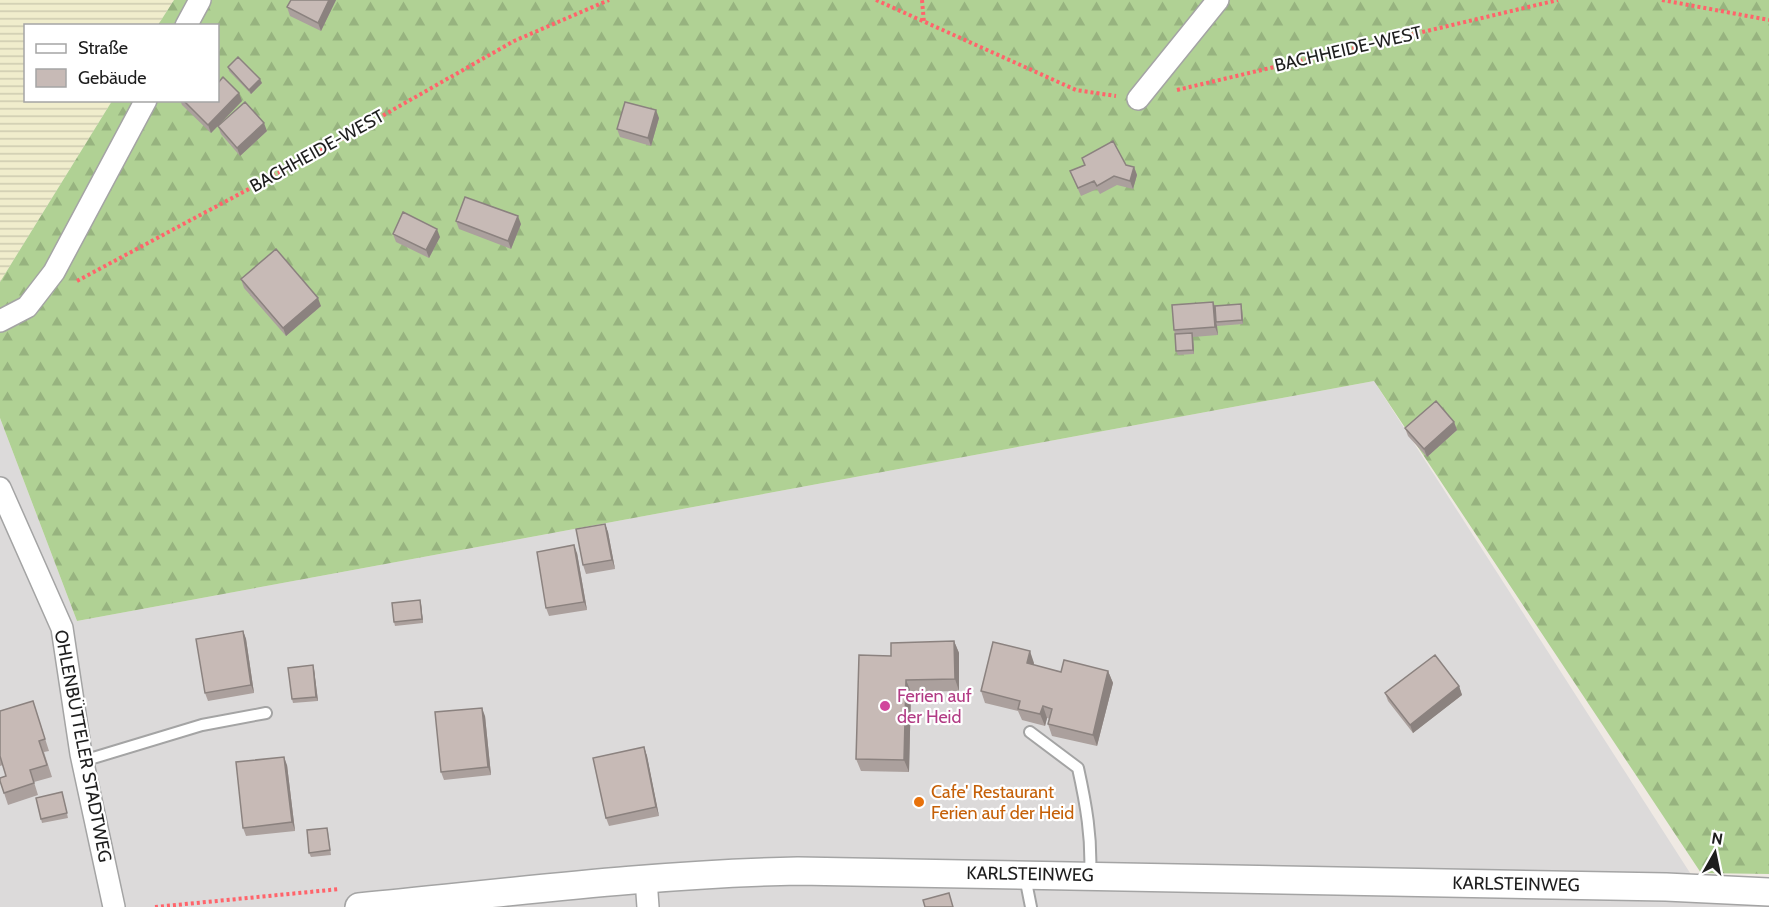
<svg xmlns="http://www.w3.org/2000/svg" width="1769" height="907" font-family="Cabin,sans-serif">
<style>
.residential{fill:#dcdada}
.farmland{fill:url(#farmland-rules)}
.forest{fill:url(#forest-firs)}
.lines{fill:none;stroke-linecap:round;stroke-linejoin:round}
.service-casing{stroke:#a4a4a4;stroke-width:14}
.minor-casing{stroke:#a4a4a4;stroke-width:24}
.tertiary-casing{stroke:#a4a4a4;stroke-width:30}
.path{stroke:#ff646b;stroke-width:4;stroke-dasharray:3 3;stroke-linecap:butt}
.service{stroke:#fff;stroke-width:10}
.minor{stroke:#fff;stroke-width:21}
.tertiary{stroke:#fff;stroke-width:27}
.wall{fill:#aba09d}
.shaded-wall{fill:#8b827f}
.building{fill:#c7bab6;stroke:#8b827f;stroke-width:1.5}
.hotel-dot{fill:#d1479c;stroke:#fff;stroke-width:2}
.food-dot{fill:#e8710a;stroke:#fff;stroke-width:2}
.labels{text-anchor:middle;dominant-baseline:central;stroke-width:4.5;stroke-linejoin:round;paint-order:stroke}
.street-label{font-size:18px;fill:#1d1d1d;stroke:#fff}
.hotel-label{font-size:18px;fill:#b23c85;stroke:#fff;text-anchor:start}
.food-label{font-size:18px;fill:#c56008;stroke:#fff;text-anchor:start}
</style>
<defs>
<pattern id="farmland-rules" width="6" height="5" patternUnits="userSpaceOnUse" patternTransform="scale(1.5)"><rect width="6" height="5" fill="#f0edcc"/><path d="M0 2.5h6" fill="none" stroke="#cdcbaf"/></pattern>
<pattern id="forest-firs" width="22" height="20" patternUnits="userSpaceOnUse" patternTransform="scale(1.5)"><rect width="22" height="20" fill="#b0d194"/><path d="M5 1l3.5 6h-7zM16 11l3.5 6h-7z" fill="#97b37f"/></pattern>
</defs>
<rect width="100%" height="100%" fill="#efe9e3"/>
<path class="residential" d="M1374 381 1692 876 1769 878V907H0V418L77 621Z"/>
<path class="farmland" d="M0 0H174L158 25 26 26V100L112 101 0 282Z"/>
<path class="forest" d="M174 0H1769V874L1701 873 1374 381 77 621 0 418V282L112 101 218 100V26L158 25Z"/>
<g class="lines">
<defs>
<path id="service" d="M1030 732 1078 768C1086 804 1092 838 1090 875
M83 761 202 725 266 713
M1025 877 1031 907"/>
<path id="minor" d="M186 26 200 0
M1138 99 1218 0
M0 321 27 307 54 272 146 100
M0 488 62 628 81 754 114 907
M646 879 648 907"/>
<path id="tertiary" d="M359 907C505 893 651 874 798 871L1666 887 1769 892"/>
</defs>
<use href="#service" class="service-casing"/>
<use href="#minor" class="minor-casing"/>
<use href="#tertiary" class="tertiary-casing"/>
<path class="path" d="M876 0 1076 90 1116 96
M922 0 924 23
M1662 0 1769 20
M1177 90 1558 0
M77 281 331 145 514 41 609 0
M155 907 340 889"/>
<use href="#service" class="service"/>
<use href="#minor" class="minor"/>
<use href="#tertiary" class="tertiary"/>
</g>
<path class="wall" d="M336 0 321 31 290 16 287 7Z
M228 67 262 83 251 94 229 71Z
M180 100H218L242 101 211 133 182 105Z
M659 118 651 146 620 137 617 129Z
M218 126 267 131 240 156 221 134Z
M1082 158 1126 165 1134 167 1137 175 1133 189 1117 185 1100 194 1097 189 1081 196 1070 171 1084 165Z
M456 221 521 224 511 249 459 229Z
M393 234 440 237 429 258 396 242Z
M241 279 321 306 286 336 244 288Z
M1213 302 1215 306 1241 304 1242 309 1243 324 1217 326 1218 335 1193 337 1194 354 1178 355 1176 351 1175 334 1174 330Z
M1454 422 1457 430 1427 457 1408 436 1405 428Z
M605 524 608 532 615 569 586 574 583 565Z
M577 553 587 610 549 616 546 608Z
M420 600 421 604 423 623 395 626 394 622Z
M243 631 246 639 254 693 208 701 205 693Z
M954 641 959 653V691L911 692 909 772 861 771 856 759 891 656Z
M1034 663 1033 665 1061 672 1108 671 1113 683 1097 746 1052 736 1048 724 1050 719 1047 718 1045 726 1022 720 1018 711 985 703 981 691Z
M314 669 318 701 293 703 292 699Z
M1459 686 1462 695 1413 733 1388 701 1385 693Z
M33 701 49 751 44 752 52 777 34 782 38 795 8 805 0 781 6 776 3 765 0 766V711Z
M485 716 491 775 444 780 441 772Z
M644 747 647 756 659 816 609 826 606 818Z
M287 765 295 831 246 836 243 828Z
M63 796 68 818 42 823 41 819Z
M327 828 328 832 331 855 311 857 309 853Z"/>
<path class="shaded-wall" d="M329 0H336L321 31 318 23Z
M260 79 262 83 251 94 249 90Z
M239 93 242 101 211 133 208 125Z
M656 110 659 118 651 146 648 138Z
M264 123 267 131 240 156 237 148Z
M1134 167 1137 175 1133 189 1130 181Z
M518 216 521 224 511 249 508 241Z
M437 229 440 237 429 258 426 250Z
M318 298 321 306 286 336 283 328Z
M1213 302 1216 310V322L1217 326 1218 335 1215 327Z
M1241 304 1242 309 1243 324 1242 320Z
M1192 333 1193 337 1194 354 1193 350Z
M1454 422 1457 430 1427 457 1424 449Z
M605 524 608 532 615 569 612 560Z
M574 545 577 553 587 610 584 602Z
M420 600 421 604 423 623 422 619Z
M243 631 246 639 254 693 251 685Z
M954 641 959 653V691L955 679Z
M1030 651 1034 663 1031 675 1027 663Z
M313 665 314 669 318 701 316 697Z
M1108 671 1113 683 1097 746 1093 735Z
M906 680 911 692 909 772 904 760Z
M1459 686 1462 695 1413 733 1410 725Z
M1043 706 1047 718 1045 726 1040 714Z
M482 708 485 716 491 775 488 767Z
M644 747 647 756 659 816 656 807Z
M284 757 287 765 295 831 292 822Z"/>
<path class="building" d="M291 0H329L318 23 287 7Z
M238 57 260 79 249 90 228 67Z
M223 77 239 93 208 125 183 100H218V83Z
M245 102 264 123 237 148 218 126Z
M625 102 656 110 648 138 617 129Z
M1113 141 1126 165 1134 167 1130 181 1114 176 1097 186 1094 181 1078 188 1070 171 1085 165 1082 158Z
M465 197 518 216 508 241 456 221Z
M403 212 437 229 426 250 393 234Z
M276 249 318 298 283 328 241 279Z
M1213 302 1215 327 1174 330 1172 305Z
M1241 304 1242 320 1216 322 1215 306Z
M1192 333 1193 350 1176 351 1175 334Z
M1436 401 1454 422 1424 449 1405 428Z
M605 524 612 560 583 565 576 529Z
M574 545 584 602 546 608 537 552Z
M420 600 422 619 394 622 392 603Z
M243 631 251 685 205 693 196 639Z
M954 641 955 679 906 680 904 760 856 759 859 655 891 656V643Z
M993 642 1030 651 1027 663 1061 672 1064 660 1108 671 1093 735 1048 724 1052 709 1043 706 1040 714 1018 709 1020 701 981 691Z
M1435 655 1459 686 1410 725 1385 693Z
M313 665 316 697 292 699 288 668Z
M33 701 45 739 39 741 47 765 30 770 34 783 4 793 0 781V778L6 776 0 756V711Z
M482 708 488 767 441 772 435 712Z
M644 747 656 807 606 818 593 758Z
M284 757 292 822 243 828 236 762Z
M62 792 67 813 41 819 36 798Z
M327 828 330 850 309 853 307 830Z
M949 893 953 907H925L923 900Z"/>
<circle class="hotel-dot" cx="885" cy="706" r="6"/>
<circle class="food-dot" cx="919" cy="802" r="6"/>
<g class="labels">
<g class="street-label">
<text transform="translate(1348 49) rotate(-13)">BACHHEIDE-WEST</text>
<text transform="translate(317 151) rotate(-29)">BACHHEIDE-WEST</text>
<text transform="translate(83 746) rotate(79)">OHLENBÜTTELER STADTWEG</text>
<text transform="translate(1030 874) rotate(1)">KARLSTEINWEG</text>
<text transform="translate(1516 884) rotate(1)">KARLSTEINWEG</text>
</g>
<g class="hotel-label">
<text x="897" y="696">Ferien auf<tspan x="897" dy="21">der Heid</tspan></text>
</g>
<g class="food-label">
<text x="931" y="792">Cafe' Restaurant<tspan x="931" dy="21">Ferien auf der Heid</tspan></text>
</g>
</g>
<rect x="24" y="24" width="195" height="78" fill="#ffffff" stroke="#a5a5a5" stroke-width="1.5"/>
<rect x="36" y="44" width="30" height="9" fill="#ffffff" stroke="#a5a5a5" stroke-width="1.5"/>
<text x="78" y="54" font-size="18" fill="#1d1d1d">Straße</text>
<rect x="36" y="69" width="30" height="18" fill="#c7bab6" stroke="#a5a5a5" stroke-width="1.5"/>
<text x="78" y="84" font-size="18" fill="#1d1d1d">Gebäude</text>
<g transform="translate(1715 853) rotate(9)" stroke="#ffffff" stroke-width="4.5" paint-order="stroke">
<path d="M0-4.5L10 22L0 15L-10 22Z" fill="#1d1d1d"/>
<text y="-9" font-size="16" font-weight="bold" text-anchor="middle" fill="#1d1d1d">N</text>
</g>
</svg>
